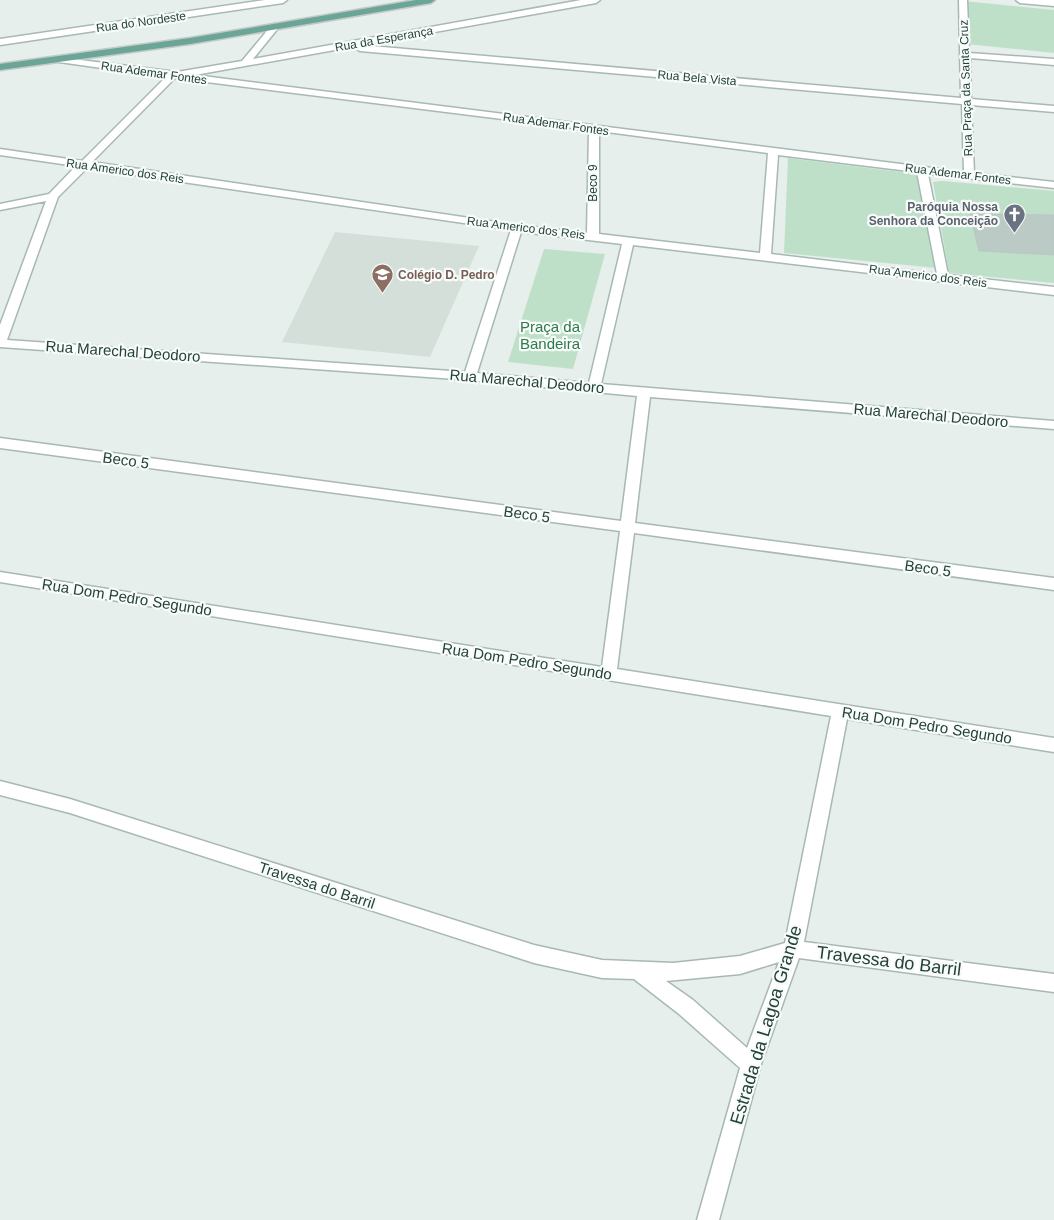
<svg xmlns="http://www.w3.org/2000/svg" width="1054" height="1220" font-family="Helvetica,sans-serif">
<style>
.built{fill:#d4dfda}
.green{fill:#bfe0c8}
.building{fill:#bbcac4;stroke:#b8c9c2}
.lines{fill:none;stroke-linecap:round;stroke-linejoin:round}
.minor-casing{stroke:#a8b8b2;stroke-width:3}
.major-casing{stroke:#c2cac8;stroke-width:3}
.minor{fill:#fff;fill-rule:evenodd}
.major{fill:#6aa596;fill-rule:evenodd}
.labels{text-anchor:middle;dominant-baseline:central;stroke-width:4.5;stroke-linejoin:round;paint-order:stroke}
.far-street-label{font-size:12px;fill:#24423a;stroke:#f7fbf9}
.far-worship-label{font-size:12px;font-weight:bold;fill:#5b616d;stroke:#f7fbf9;text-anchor:end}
.far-education-label{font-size:12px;font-weight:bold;fill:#785e54;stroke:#f7fbf9;text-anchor:start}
.park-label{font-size:15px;fill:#2d7a4b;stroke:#f7fbf9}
.street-label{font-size:15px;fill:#24423a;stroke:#f7fbf9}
.near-street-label{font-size:18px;fill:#24423a;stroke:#f7fbf9}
</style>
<rect width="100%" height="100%" fill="#e6efeb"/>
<path class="built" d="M335 232 479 246 430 357 282 342Z"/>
<path class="green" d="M964 1 1054 10V53L966 44Z
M788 158 917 174 937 268 784 253Z
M942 181 1054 191V283L949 273 933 182Z
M544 249 605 254 573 369 508 362Z"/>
<path class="building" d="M970 214 1054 215V255L979 251Z"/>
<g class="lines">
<defs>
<path id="minor" d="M265 0H287L283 3 0 45V39Z
M581 0H600L596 3 195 75 964 172 962 104 360 51 355 48 360 45 961 98 959 0H967L969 53 1054 59V65L970 58 971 99 1054 106V112L971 105 974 173 1054 182V188L928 174 948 275 1054 287V295L633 245 601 384 1054 421V429L650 397 635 523 1054 578V590L634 533 617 669 1054 738V752L847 719 804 942 1054 974V992L799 958 761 1064 719 1220H697L740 1068 679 1014 634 979 602 978 534 963 70 813 0 795V781L70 799 534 945 602 960 673 963 740 956 785 943 831 716 0 582V572L602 667 620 531 0 448V438L621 521 637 396 470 380 0 347V325L46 201 0 210V204L49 194 76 166 0 155V149L82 161 166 77 59 62 56 61V57L177 72 242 61 272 25 275 24 279 27 253 59ZM175 78 589 130 587 233 517 225 92 162ZM599 131 768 153 760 253 599 234ZM778 155 917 172 937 274 771 254ZM87 168 511 230 465 372 7 340 58 197ZM521 232 622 244 589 383 477 373ZM779 962 747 1048 693 1000 666 981 740 974Z
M1016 0H1054V6L1020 3Z"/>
<path id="major" d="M416 0H435L431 3 190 44 0 70V64L190 38Z"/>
</defs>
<use href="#minor" class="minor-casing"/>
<use href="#major" class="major-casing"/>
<use href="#minor" class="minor"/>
<use href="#major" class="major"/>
</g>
<defs>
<symbol id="church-pin" viewBox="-11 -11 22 30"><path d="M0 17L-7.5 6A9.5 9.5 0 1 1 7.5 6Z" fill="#6b7280" stroke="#f7fbf9"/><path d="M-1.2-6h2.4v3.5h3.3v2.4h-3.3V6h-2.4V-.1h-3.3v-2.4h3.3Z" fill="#fff"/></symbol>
<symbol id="school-pin" viewBox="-11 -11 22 30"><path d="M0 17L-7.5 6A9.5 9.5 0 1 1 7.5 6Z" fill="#8d6e63" stroke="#f7fbf9"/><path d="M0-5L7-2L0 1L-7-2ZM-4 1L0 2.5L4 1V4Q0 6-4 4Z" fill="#fff"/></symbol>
</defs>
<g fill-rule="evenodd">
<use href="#church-pin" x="1002" y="202" width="25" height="34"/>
<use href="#school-pin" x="370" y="262" width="25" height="34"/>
</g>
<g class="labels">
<g class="far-street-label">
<text transform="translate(141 22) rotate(-8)">Rua do Nordeste</text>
<text transform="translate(384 39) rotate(-10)">Rua da Esperança</text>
<text transform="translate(154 73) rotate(8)">Rua Ademar Fontes</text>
<text transform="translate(697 78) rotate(5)">Rua Bela Vista</text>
<text transform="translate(966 88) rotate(-92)">Rua Praça da Santa Cruz</text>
<text transform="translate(556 124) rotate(8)">Rua Ademar Fontes</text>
<text transform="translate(125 171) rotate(8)">Rua Americo dos Reis</text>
<text transform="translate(958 174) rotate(7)">Rua Ademar Fontes</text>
<text transform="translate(593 183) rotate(-90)">Beco 9</text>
<text transform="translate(526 228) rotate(7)">Rua Americo dos Reis</text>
<text transform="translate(928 276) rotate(7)">Rua Americo dos Reis</text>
</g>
<g class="far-worship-label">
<text x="998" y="207">Paróquia Nossa<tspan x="998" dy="14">Senhora da Conceição</tspan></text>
</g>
<g class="far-education-label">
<text x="398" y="275">Colégio D. Pedro</text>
</g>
<g class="park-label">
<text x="550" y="326">Praça da<tspan x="550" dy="17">Bandeira</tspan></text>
</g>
<g class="street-label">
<text transform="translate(123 351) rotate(4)">Rua Marechal Deodoro</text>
<text transform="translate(527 381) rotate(5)">Rua Marechal Deodoro</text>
<text transform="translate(931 415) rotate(5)">Rua Marechal Deodoro</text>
<text transform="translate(126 460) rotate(8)">Beco 5</text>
<text transform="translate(527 514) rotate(8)">Beco 5</text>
<text transform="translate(928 568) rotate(8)">Beco 5</text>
<text transform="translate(127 597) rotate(9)">Rua Dom Pedro Segundo</text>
<text transform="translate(527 661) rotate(9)">Rua Dom Pedro Segundo</text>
<text transform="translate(927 725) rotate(9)">Rua Dom Pedro Segundo</text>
<text transform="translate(317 885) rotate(18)">Travessa do Barril</text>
</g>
<g class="near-street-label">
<text transform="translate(889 961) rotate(7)">Travessa do Barril</text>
<text transform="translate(766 1025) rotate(-73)">Estrada da Lagoa Grande</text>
</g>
</g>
</svg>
